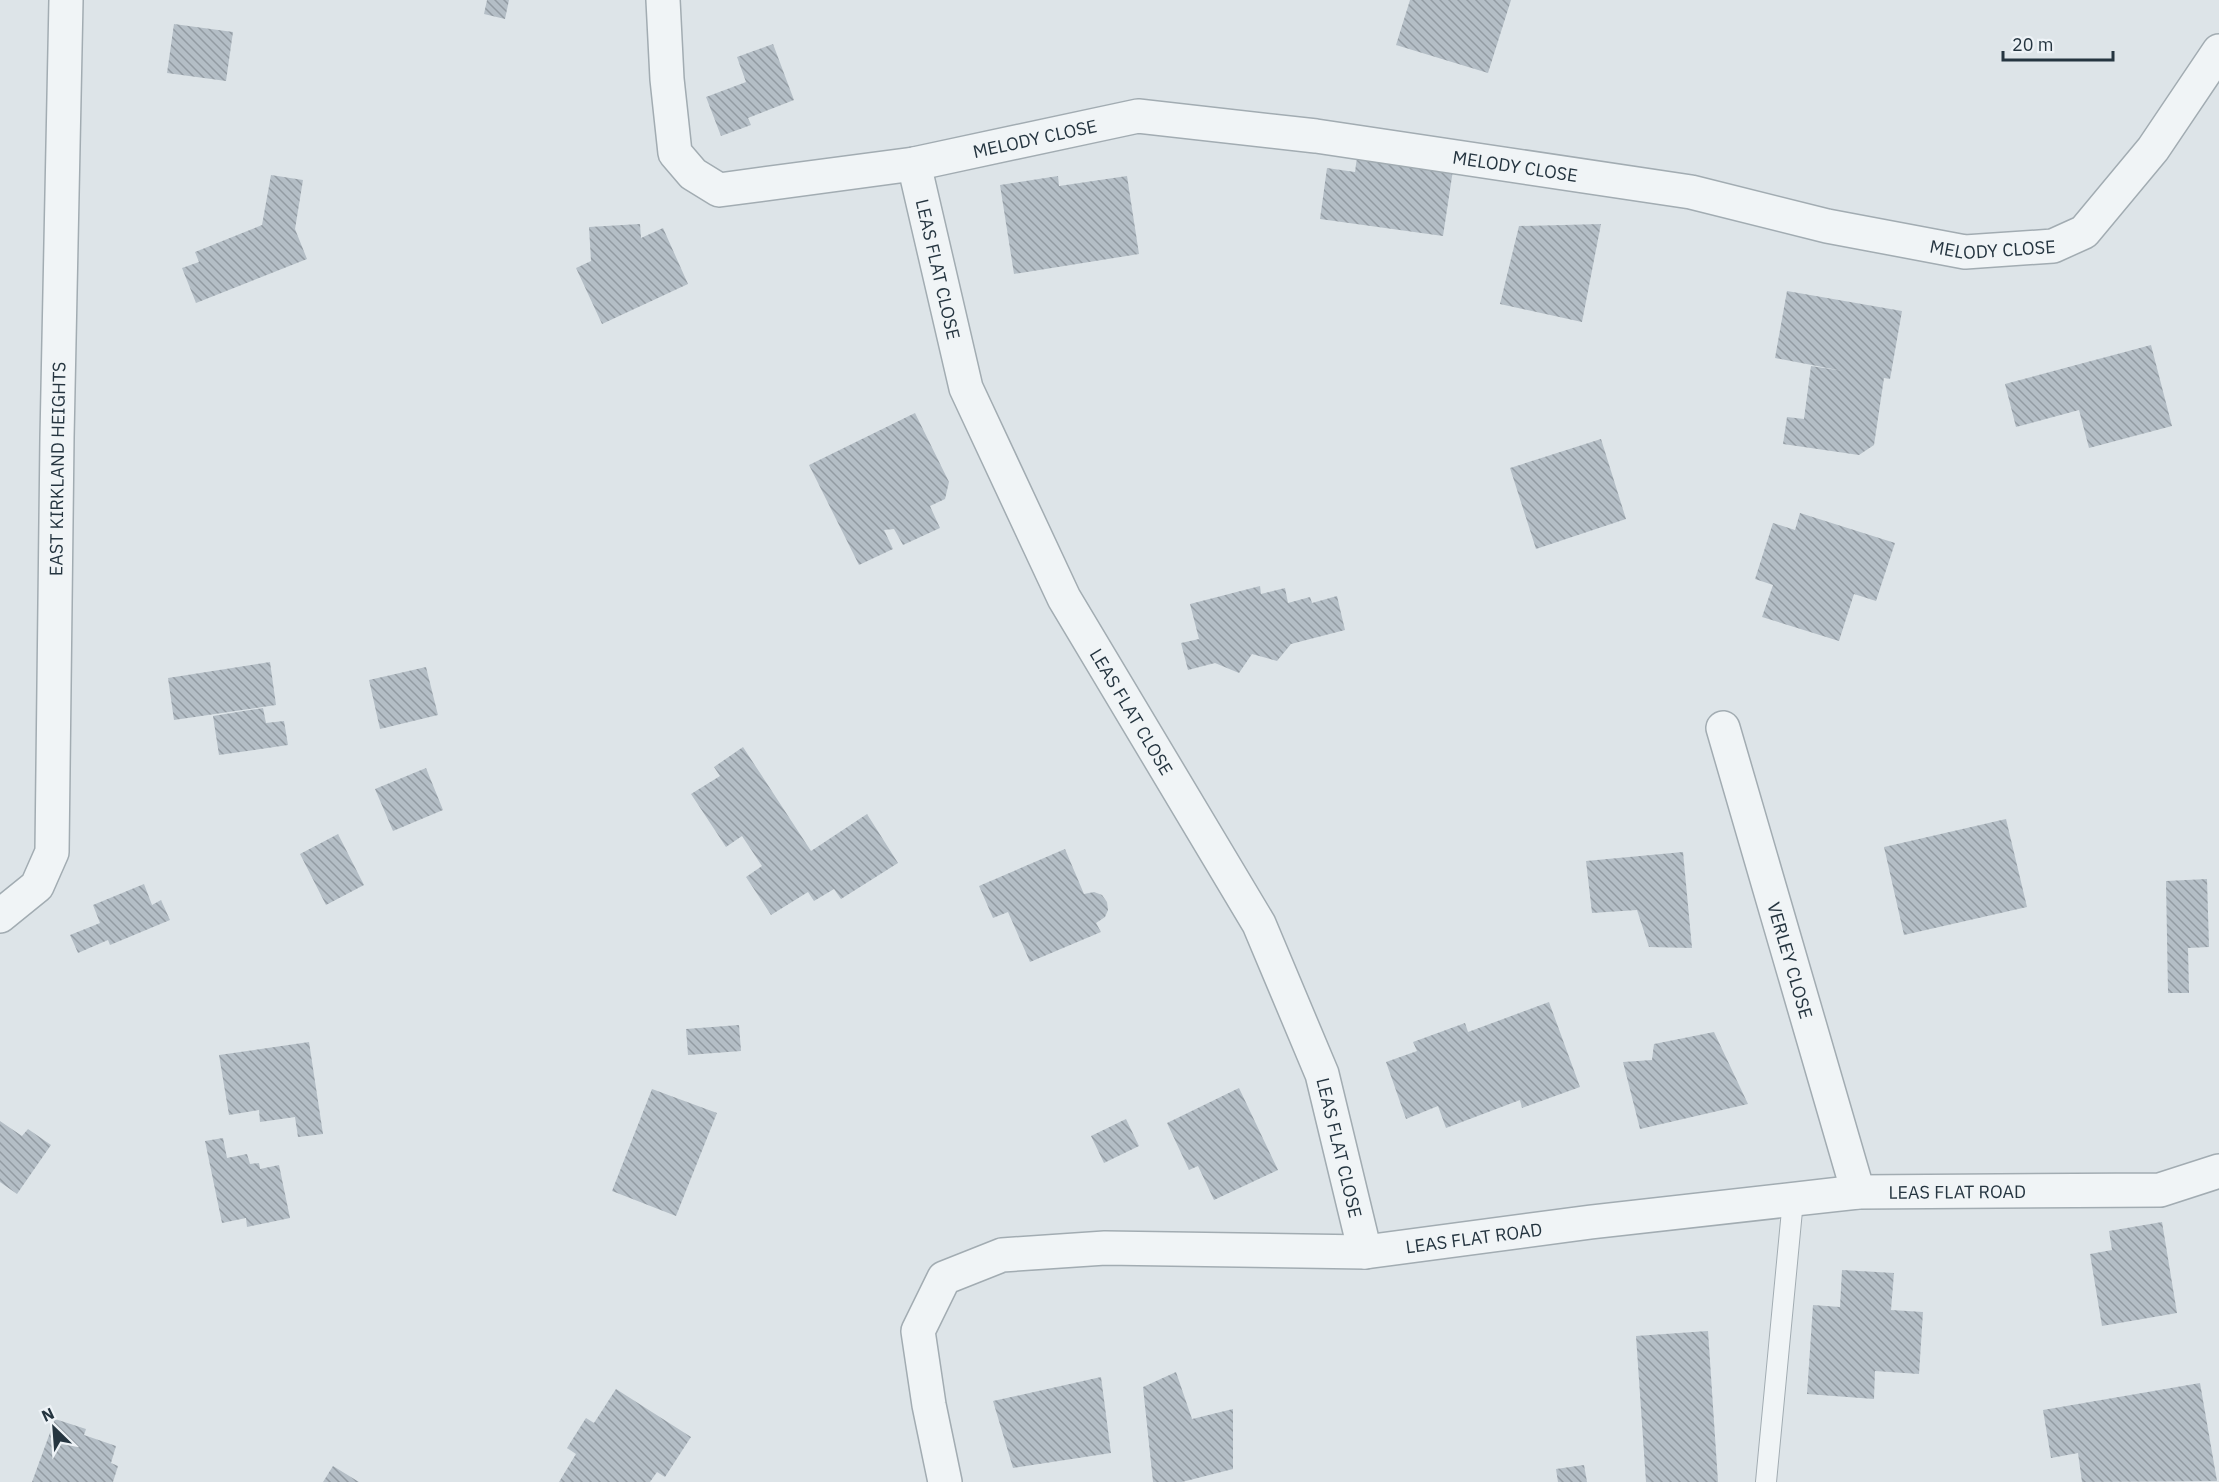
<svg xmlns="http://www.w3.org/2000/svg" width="2219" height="1482" font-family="'IBM Plex Sans',sans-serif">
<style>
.building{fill:url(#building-back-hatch)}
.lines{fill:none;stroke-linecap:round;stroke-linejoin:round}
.service-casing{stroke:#a2acb2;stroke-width:22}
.minor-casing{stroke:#a2acb2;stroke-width:36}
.service{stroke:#f0f4f6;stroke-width:20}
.minor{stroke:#f0f4f6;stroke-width:33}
.labels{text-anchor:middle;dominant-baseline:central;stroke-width:6;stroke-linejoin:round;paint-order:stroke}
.street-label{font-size:18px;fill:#253540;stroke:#edf2f6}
</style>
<defs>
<pattern id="building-back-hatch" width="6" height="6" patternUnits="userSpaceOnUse" patternTransform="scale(1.5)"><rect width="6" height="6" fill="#b4bec6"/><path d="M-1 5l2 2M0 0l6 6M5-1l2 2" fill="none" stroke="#929ba2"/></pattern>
</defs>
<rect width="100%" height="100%" fill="#dde4e8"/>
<path class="building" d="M487 0H509L505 19 484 14Z
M1410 0H1511L1488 73 1396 45Z
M174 24 233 32 226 81 167 73Z
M773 44 794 100 748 118 751 125 721 136 706 97 746 82 737 57Z
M1357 157 1453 170 1443 236 1320 219 1327 168 1355 172Z
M271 175 303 180 295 229 307 259 196 303 182 268 199 262 195 252 262 225Z
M1058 176 1059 186 1127 176 1139 254 1014 274 1000 185Z
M640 224 641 238 663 228 688 284 602 324 576 268 591 261 589 227Z
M1601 224 1582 322 1500 304 1519 226Z
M1787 291 1902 311 1890 379 1884 378 1874 445 1859 455 1783 444 1787 417 1804 419 1811 366 1843 371 1775 358Z
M2151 345 2172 426 2089 448 2079 410 2016 427 2005 384Z
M915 413 949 482 945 499 930 506 940 528 903 545 894 529 884 530 893 549 859 565 809 465Z
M1601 439 1626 519 1536 549 1510 468Z
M1800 513 1895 543 1876 601 1854 594 1839 641 1762 617 1773 585 1755 579 1773 523 1795 530Z
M1260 586 1261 594 1285 588 1288 603 1310 597 1312 603 1337 596 1345 630 1291 644 1277 661 1252 654 1239 673 1215 663 1188 670 1181 643 1199 639 1190 604Z
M270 662 276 705 174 720 168 678Z
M426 667 438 715 380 729 369 680Z
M263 708 266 723 284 721 288 745 219 755 213 716Z
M743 747 811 851 867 814 898 863 841 899 834 889 814 901 808 892 771 915 746 877 762 866 742 836 726 847 691 794 720 776 714 767Z
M426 768 443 810 393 831 375 789Z
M2006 819 2027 907 1904 935 1884 847Z
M338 834 364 885 326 905 300 854Z
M1065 849 1084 894 1094 892 1102 895 1107 902 1108 910 1105 917 1096 923 1101 932 1030 962 1008 912 993 918 979 886Z
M1683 852 1692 948 1649 947 1637 910 1592 913 1586 861Z
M2207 879 2209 947 2188 948 2189 993H2168L2166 881Z
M144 884 152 905 161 900 170 920 110 945 108 940 78 953 70 935 100 923 93 905Z
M1549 1002 1580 1087 1522 1108 1520 1100 1446 1128 1438 1106 1406 1119 1386 1062 1417 1051 1413 1042 1465 1023 1468 1032Z
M739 1025 741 1051 688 1055 686 1029Z
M1714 1032 1748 1104 1640 1129 1623 1062 1652 1060 1654 1044Z
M309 1042 323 1134 298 1137 295 1117 260 1122 259 1110 229 1115 219 1055Z
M1239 1088 1278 1170 1214 1200 1198 1166 1189 1170 1167 1123Z
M652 1089 717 1113 676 1216 612 1191Z
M1126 1119 1139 1146 1104 1163 1091 1136Z
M0 1121 22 1136 28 1129 51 1145 17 1194 0 1182Z
M223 1138 227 1158 247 1154 250 1164 259 1163 260 1169 279 1165 290 1218 247 1227 246 1218 222 1223 205 1141Z
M2162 1222 2177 1313 2102 1326 2090 1254 2112 1250 2109 1231Z
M1842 1270 1894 1273 1891 1310 1923 1312 1919 1374 1875 1371 1874 1399 1807 1394 1813 1305 1840 1307Z
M1708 1331 1718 1482H1646L1636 1336Z
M1176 1372 1192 1419 1233 1409V1469L1182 1482H1153L1143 1387Z
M1101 1377 1111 1453 1013 1468 993 1401Z
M2200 1383 2217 1481 2082 1482 2078 1453 2051 1458 2043 1410Z
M616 1389 691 1437 665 1477 657 1472 650 1482H559L576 1454 567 1448 586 1418 594 1423Z
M55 1419 86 1429 84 1435 116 1446 111 1463 118 1466 113 1482H32Z
M1584 1465 1587 1482H1558L1556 1469Z
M333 1466 359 1482H323Z"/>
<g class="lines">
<defs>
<path id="service" d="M1766 1482 1793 1200"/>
<g id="minor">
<path id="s1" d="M663 0 667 79 675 153 693 174 719 190 914 164 1138 116 1316 136 1691 192 1827 226 1965 252 2053 246 2084 232 2153 149 2219 51"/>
<path id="s2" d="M914 164 966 388 1064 598 1259 924 1322 1074 1365 1252"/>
<path id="s3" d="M1723 728 1858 1192"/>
<path id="s4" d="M0 916 37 886 52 852 57 438 66 0"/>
<path id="s5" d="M945 1482 929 1405 918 1331 944 1278 1002 1255 1105 1248 1365 1252 1591 1222 1858 1192 2160 1190 2219 1171"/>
</g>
</defs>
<use href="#service" class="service-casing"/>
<use href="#minor" class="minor-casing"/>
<use href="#service" class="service"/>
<use href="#minor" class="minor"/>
</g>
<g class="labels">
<g class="street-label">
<text stroke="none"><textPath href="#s1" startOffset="532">MELODY CLOSE</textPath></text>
<text stroke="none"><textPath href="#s1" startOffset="1018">MELODY CLOSE</textPath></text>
<text stroke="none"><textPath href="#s1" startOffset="1504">MELODY CLOSE</textPath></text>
<text stroke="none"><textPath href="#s2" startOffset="108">LEAS FLAT CLOSE</textPath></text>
<text stroke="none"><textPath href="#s4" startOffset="468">EAST KIRKLAND HEIGHTS</textPath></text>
<text stroke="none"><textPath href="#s2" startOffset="594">LEAS FLAT CLOSE</textPath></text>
<text stroke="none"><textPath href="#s3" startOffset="242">VERLEY CLOSE</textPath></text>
<text stroke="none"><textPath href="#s2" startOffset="1080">LEAS FLAT CLOSE</textPath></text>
<text stroke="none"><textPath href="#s5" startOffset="1234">LEAS FLAT ROAD</textPath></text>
<text stroke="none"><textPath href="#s5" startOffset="748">LEAS FLAT ROAD</textPath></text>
</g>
</g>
<g transform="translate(54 1428) rotate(335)" stroke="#edf2f6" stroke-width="4.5" paint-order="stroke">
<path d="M0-4.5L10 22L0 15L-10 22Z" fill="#253540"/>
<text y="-9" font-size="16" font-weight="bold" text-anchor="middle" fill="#253540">N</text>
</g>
<path d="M2003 51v9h110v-9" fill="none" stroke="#253540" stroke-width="3"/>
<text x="2012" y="51" font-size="18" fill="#253540" stroke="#edf2f6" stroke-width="4.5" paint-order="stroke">20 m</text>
</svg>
